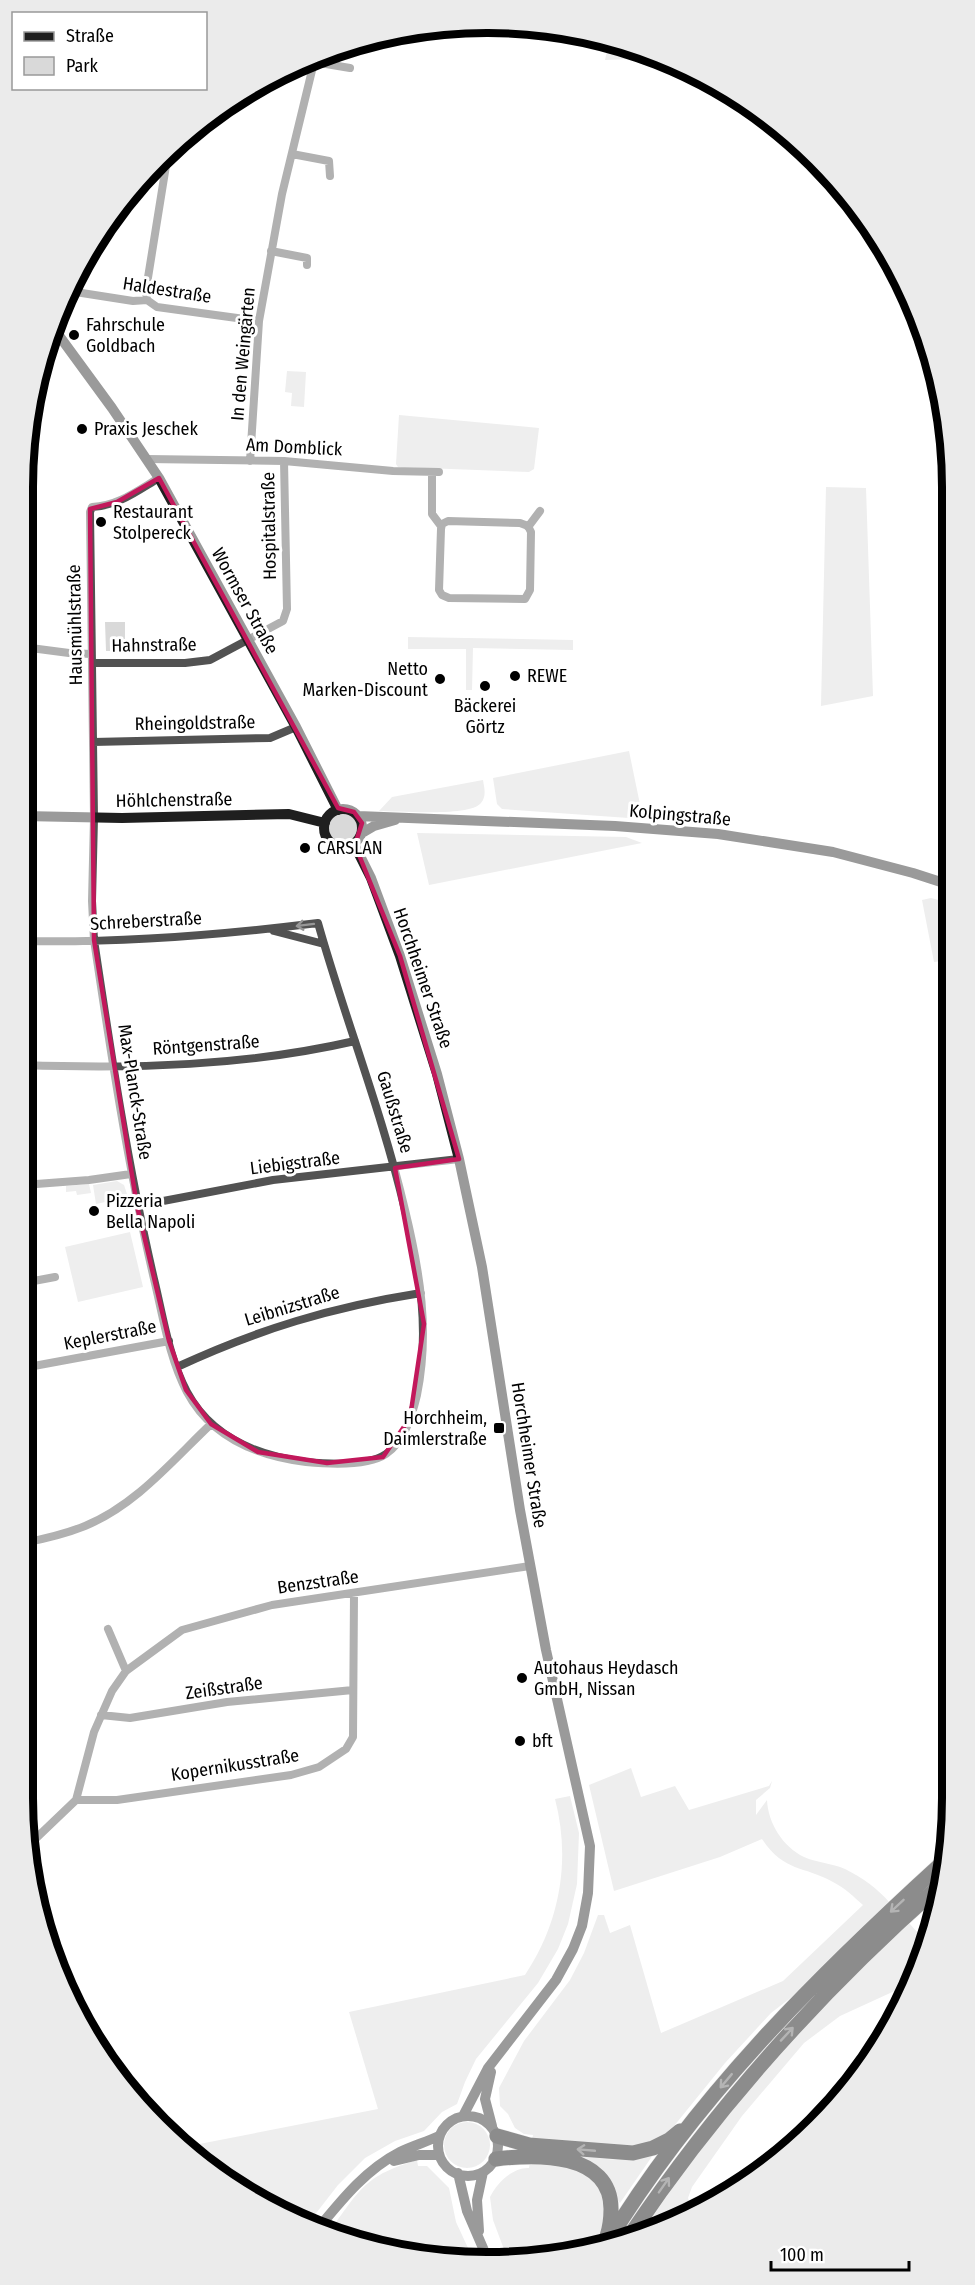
<svg xmlns="http://www.w3.org/2000/svg" width="975" height="2285" font-family="'Fira Sans Condensed',sans-serif">
<style>
.green{fill:#d9d9d9}
.lines{fill:none;stroke-linecap:round;stroke-linejoin:round}
.highway-casing{stroke:#dbdbdb;stroke-width:16}
.street{stroke:#525252;stroke-width:8}
.secondary{stroke:#1f1f1f;stroke-width:10}
.highway{stroke:#000;stroke-width:15}
.oneway{stroke:#979797}
.oneway2{stroke:#595959}
.marked{fill:none;stroke:#c2185b;stroke-width:4.5;stroke-linejoin:round}
.poi-dot{fill:#000;stroke:#fff;stroke-width:2}
.labels{text-anchor:middle;dominant-baseline:central;stroke-width:6;stroke-linejoin:round;paint-order:stroke}
.street-label{font-size:18px;fill:#000;stroke:#fff}
.poi-label{font-size:18px;fill:#000;stroke:#fff;text-anchor:start}
.rim{fill:none;stroke:#000;stroke-width:8}
</style>
<rect width="100%" height="100%" fill="#fff"/>
<path class="green" d="M609 41 637 47 660 58 605 60Z
M287 371 306 372 304 407 291 406 292 393 285 392Z
M399 415 539 428 534 469 529 472 398 467 396 464Z
M826 487 866 488 873 696 821 706Z
M105 622H125V651H106Z
M408 637 573 640V650L473 648 472 690H466V649H408Z
M629 751 643 819 502 809 497 804 493 778Z
M483 780C484 787 487 796 481 803 470 817 398 811 379 811L392 797Z
M329 828a14 14 0 1 1 28 0a14 14 0 1 1-28 0Z
M417 833 626 837 642 843 429 885Z
M931 898 950 903V960L934 962 922 900Z
M117 1181 124 1185 128 1197 96 1204 93 1185Z
M89 1184 91 1193 77 1195 76 1191 66 1192V1186Z
M130 1232 143 1287 78 1302 65 1247Z
M631 1768 641 1797 675 1786 689 1810 769 1786 772 1781 770 1788 756 1800V1815L767 1800C768 1823 783 1847 804 1857 817 1863 832 1863 845 1869 863 1878 877 1888 890 1903L793 1996 771 2013 725 2063 674 2126 661 2137 639 2147 532 2142 533 2135 524 2134 515 2128 508 2114 500 2106 499 2088 524 2041 570 1980 584 1953 598 1915H604L610 1933 630 1925 661 2033 783 1981 863 1905C854 1897 845 1888 833 1882 803 1865 785 1873 762 1839L720 1857 614 1891 589 1785Z
M570 1796 579 1833 577 1884 568 1924 558 1949 538 1983 476 2059 465 2082 457 2104 442 2112 424 2131 395 2141 365 2158 338 2185 310 2221 255 2200 189 2146 378 2109 349 2012 525 1975C560 1923 571 1860 555 1799Z
M909 1923 928 1944 912 1983 840 2016 804 2043 742 2116 692 2187 688 2198 692 2211 643 2229C699 2146 762 2067 833 1996 857 1971 883 1947 909 1923Z
M444 2145a23 23 0 1 1 46 0a23 23 0 1 1-46 0Z
M653 2155 620 2203 578 2156C602 2158 629 2164 653 2155Z
M417 2160 418 2166H427L449 2188 456 2222 474 2261 397 2254 331 2229C362 2187 365 2176 417 2160Z
M530 2162 553 2164 587 2171 608 2200C605 2214 604 2239 592 2248 579 2258 526 2259 508 2260L493 2220 490 2197C497 2183 513 2167 529 2168Z"/>
<g class="lines">
<defs>
<path id="highway" d="M497 2136 529 2145 633 2153 653 2148 669 2140 680 2131
M496 2159C536 2154 611 2152 611 2209 611 2218 610 2227 607 2236
M631 2234C719 2103 820 1992 937 1888
M607 2243C695 2098 817 1977 941 1864"/>
</defs>
<use href="#highway" class="highway-casing"/>
<path class="street" d="M314 62 350 68
M292 154 329 161 330 176
M271 251 307 258V265
M69 291 133 301 147 300 157 307 259 321
M147 300 146 290 168 153
M147 459 284 461 393 471 439 472
M250 461 259 321 282 194 315 58
M432 472V514L441 526
M448 521 520 523 528 526 531 532 530 590 525 599 449 598 442 595 439 590 441 529 442 524Z
M528 527 540 511
M23 647 69 653 91 654
M92 663H185L210 660 283 621 287 609 284 461
M93 742 270 738 296 727
M274 931 324 944
M23 941C121 943 220 935 318 923 345 1019 382 1112 405 1210 420 1272 430 1331 417 1395 412 1416 404 1442 386 1454 367 1467 327 1464 306 1462 258 1456 211 1437 187 1392 169 1358 163 1316 154 1279 128 1167 111 1054 94 940L92 901 94 818 90 512 92 507C118 506 137 491 159 478
M23 1065C134 1069 246 1066 355 1041
M23 1185 89 1180 131 1174
M137 1206 273 1180 459 1159
M23 1283 55 1277
M177 1367C259 1329 332 1307 421 1293
M23 1368 169 1341
M23 1543C44 1539 65 1534 85 1526 136 1505 172 1461 211 1424
M108 1629 126 1671
M101 1715 130 1718 227 1702 353 1690
M76 1800H117L291 1775 319 1767 346 1749 353 1737 354 1594
M30 1844 76 1800 94 1732 112 1691 126 1671 182 1630 272 1605 530 1566"/>
<path class="secondary" d="M52 326 112 408 159 478 296 727 338 810
M324 828a19 19 0 1 1 38 0a19 19 0 1 1-38 0Z
M23 816 122 818 289 814 325 823
M358 816 615 826 718 834 833 852 913 873 950 885
M362 833 374 826 395 820
M354 844 371 878 400 956 437 1074 459 1159 482 1267 520 1510 546 1650 590 1846 588 1893 582 1926 573 1949 556 1980 488 2068 463 2116
M491 2072 485 2099 492 2126
M438 2146a30 30 0 1 1 60 0a30 30 0 1 1-60 0Z
M394 2161 419 2155H439
M458 2173 467 2211 489 2262
M321 2225C344 2197 367 2169 400 2152 412 2146 426 2142 439 2136
M479 2231 477 2200 483 2172"/>
<use href="#highway" class="highway"/>
</g>
<defs><path id="oneway-shaft" d="M-6 0H5M1.5-3L5.5 0L1.5 3" fill="none" stroke-width="1.6" stroke-linecap="round" stroke-linejoin="round" transform="scale(1.5)"/></defs>
<use class="oneway" href="#oneway-shaft" transform="translate(305 925) rotate(173)"/>
<g class="oneway2">
<use href="#oneway-shaft" transform="translate(897 1906) rotate(137)"/>
<use href="#oneway-shaft" transform="translate(787 2034) rotate(-47)"/>
<use href="#oneway-shaft" transform="translate(726 2081) rotate(130)"/>
<use href="#oneway-shaft" transform="translate(586 2150) rotate(-175)"/>
<use href="#oneway-shaft" transform="translate(664 2185) rotate(-55)"/>
</g>
<path d="M0 0H975V2285H0ZM159 478 338 808 354 812 362 823 355 845 400 956 459 1159 395 1168 424 1324 410 1418 383 1457 327 1463 258 1452 211 1424 186 1390 169 1341 137 1206 94 940 90 509 117 502Z" fill="#fff" fill-opacity=".55" fill-rule="evenodd"/>
<path class="marked" d="M159 478 338 808 354 812 362 823 355 845 400 956 459 1159 395 1168 424 1324 410 1418 383 1457 327 1463 258 1452 211 1424 186 1390 169 1341 137 1206 94 940 90 509 117 502Z"/>
<g class="poi-dot">
<circle cx="74" cy="335" r="6"/>
<circle cx="82" cy="429" r="6"/>
<circle cx="101" cy="522" r="6"/>
<circle cx="515" cy="676" r="6"/>
<circle cx="440" cy="679" r="6"/>
<circle cx="485" cy="686" r="6"/>
<circle cx="305" cy="848" r="6"/>
<circle cx="94" cy="1211" r="6"/>
<rect x="493" y="1422" width="12" height="12" rx="3"/>
<circle cx="522" cy="1678" r="6"/>
<circle cx="520" cy="1741" r="6"/>
</g>
<g class="labels">
<g class="street-label">
<text transform="translate(167 290) rotate(9)">Haldestraße</text>
<text transform="translate(243 354) rotate(-85)">In den Weingärten</text>
<text transform="translate(294 447) rotate(3)">Am Domblick</text>
<text transform="translate(269 526) rotate(-91)">Hospitalstraße</text>
<text transform="translate(245 601) rotate(61)">Wormser Straße</text>
<text transform="translate(75 625) rotate(-91)">Hausmühlstraße</text>
<text transform="translate(154 645) rotate(-1)">Hahnstraße</text>
<text transform="translate(195 723) rotate(-1)">Rheingoldstraße</text>
<text transform="translate(174 800) rotate(-1)">Höhlchenstraße</text>
<text transform="translate(680 815) rotate(5)">Kolpingstraße</text>
<text transform="translate(146 921) rotate(-3)">Schreberstraße</text>
<text transform="translate(423 978) rotate(71)">Horchheimer Straße</text>
<text transform="translate(206 1045) rotate(-4)">Röntgenstraße</text>
<text transform="translate(135 1092) rotate(81)">Max-Planck-Straße</text>
<text transform="translate(395 1112) rotate(73)">Gaußstraße</text>
<text transform="translate(295 1163) rotate(-7)">Liebigstraße</text>
<text transform="translate(292 1306) rotate(-17)">Leibnizstraße</text>
<text transform="translate(110 1335) rotate(-11)">Keplerstraße</text>
<text transform="translate(529 1455) rotate(81)">Horchheimer Straße</text>
<text transform="translate(318 1582) rotate(-8)">Benzstraße</text>
<text transform="translate(224 1688) rotate(-8)">Zeißstraße</text>
<text transform="translate(235 1765) rotate(-9)">Kopernikusstraße</text>
</g>
<g class="poi-label">
<text x="86" y="325">Fahrschule<tspan x="86" dy="21">Goldbach</tspan></text>
<text x="94" y="429">Praxis Jeschek</text>
<text x="113" y="512">Restaurant<tspan x="113" dy="21">Stolpereck</tspan></text>
<text x="428" y="669" text-anchor="end">Netto<tspan x="428" dy="21">Marken-Discount</tspan></text>
<text x="527" y="676">REWE</text>
<text x="485" y="706" text-anchor="middle">Bäckerei<tspan x="485" dy="21">Görtz</tspan></text>
<text x="317" y="848">CARSLAN</text>
<text x="106" y="1201">Pizzeria<tspan x="106" dy="21">Bella Napoli</tspan></text>
<text x="487" y="1418" text-anchor="end">Horchheim,<tspan x="487" dy="21">Daimlerstraße</tspan></text>
<text x="534" y="1668">Autohaus Heydasch<tspan x="534" dy="21">GmbH, Nissan</tspan></text>
<text x="532" y="1741">bft</text>
</g>
</g>
<path d="M0 0H975V2285H0ZM487 33H488A454 454 0 0 1 942 487V1798A454 454 0 0 1 488 2252H487A454 454 0 0 1 33 1798V487A454 454 0 0 1 487 33Z" fill="#ebebeb" fill-rule="evenodd"/>
<path class="rim" d="M487 33H488A454 454 0 0 1 942 487V1798A454 454 0 0 1 488 2252H487A454 454 0 0 1 33 1798V487A454 454 0 0 1 487 33Z"/>
<rect x="12" y="12" width="195" height="78" fill="#ffffff" stroke="#999999" stroke-width="1.5"/>
<rect x="24" y="32" width="30" height="9" fill="#1f1f1f" stroke="#999999" stroke-width="1.5"/>
<text x="66" y="42" font-size="18" fill="#000000">Straße</text>
<rect x="24" y="57" width="30" height="18" fill="#d9d9d9" stroke="#999999" stroke-width="1.5"/>
<text x="66" y="72" font-size="18" fill="#000000">Park</text>
<path d="M771 2261v9h138v-9" fill="none" stroke="#000000" stroke-width="3"/>
<text x="780" y="2261" font-size="18" fill="#000000" stroke="#ffffff" stroke-width="4.5" paint-order="stroke">100 m</text>
</svg>
